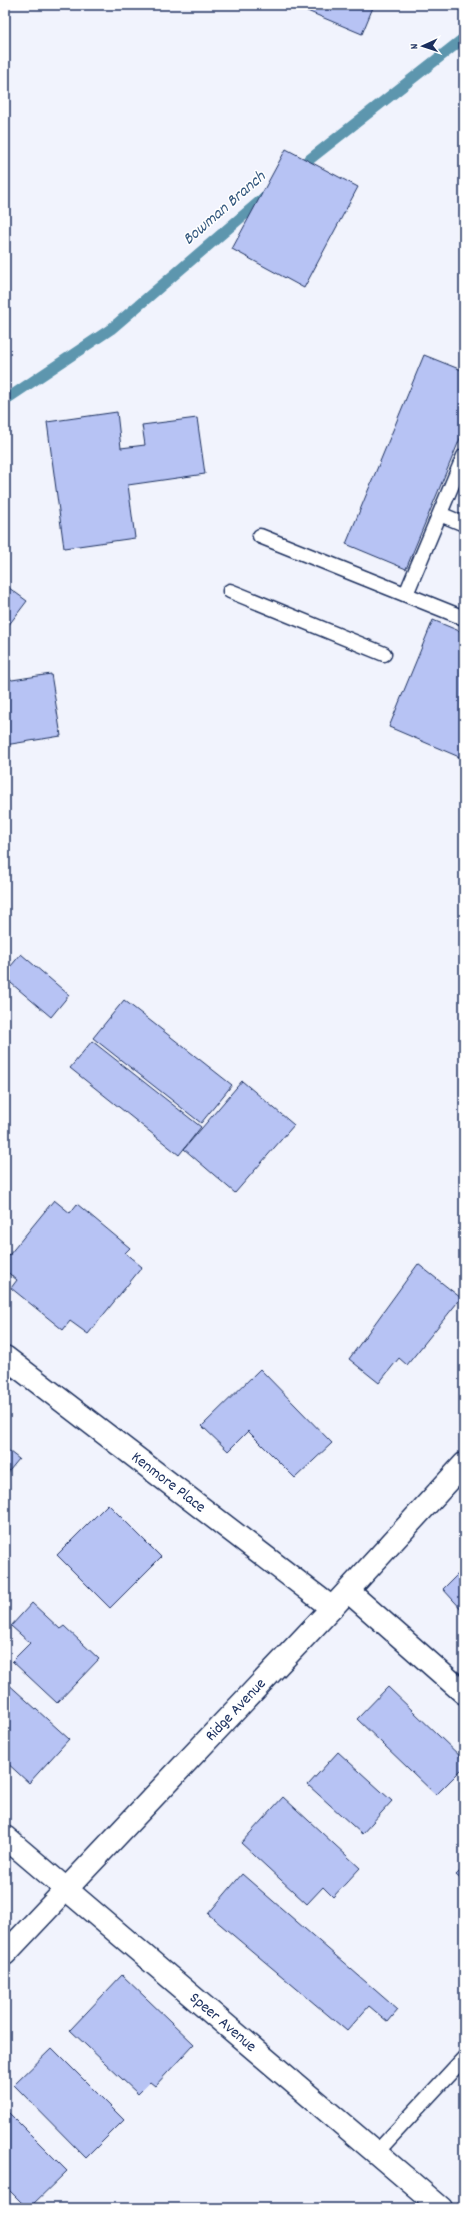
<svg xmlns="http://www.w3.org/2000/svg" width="469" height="2213" font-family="Dekko,sans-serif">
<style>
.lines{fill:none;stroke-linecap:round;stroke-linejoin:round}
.stream{stroke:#5d96ae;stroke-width:11}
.building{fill:#b7c3f4;stroke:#1b2f5e}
.lane-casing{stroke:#1b2f5e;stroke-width:17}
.street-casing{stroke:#1b2f5e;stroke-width:25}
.lane{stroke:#fff;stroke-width:14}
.street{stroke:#fff;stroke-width:22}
.labels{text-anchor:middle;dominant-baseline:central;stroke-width:3;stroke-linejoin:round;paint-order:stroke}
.street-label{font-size:16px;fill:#1b2f5e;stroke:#fff}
.water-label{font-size:17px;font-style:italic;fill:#365a80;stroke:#fff}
</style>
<rect width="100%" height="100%" fill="#f1f3fd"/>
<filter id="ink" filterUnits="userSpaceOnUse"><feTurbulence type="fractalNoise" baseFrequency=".025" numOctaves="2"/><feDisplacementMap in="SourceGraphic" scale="8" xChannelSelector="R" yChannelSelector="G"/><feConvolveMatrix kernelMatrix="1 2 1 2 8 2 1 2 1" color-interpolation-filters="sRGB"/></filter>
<g filter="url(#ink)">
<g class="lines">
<path class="stream" d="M296 170 464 38
M5 400 111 329 266 196"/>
</g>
<path class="building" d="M293 5H374L362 34Z
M286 149 358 187 304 288 232 249Z
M424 355 464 371V429L406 569 346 544Z
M117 412 121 448 145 445 142 425 197 418 205 474 128 485 135 538 64 548 47 422Z
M5 585 27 601 5 630Z
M433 620 464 633V759L389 727Z
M51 674 61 736 5 745V675L12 680Z
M21 954 69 995 51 1017 5 978V973Z
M124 1000 232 1085 201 1123 93 1038Z
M92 1041 201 1127 179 1155 70 1068Z
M242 1081 294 1125 235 1193 184 1149Z
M54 1200 70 1213 77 1204 130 1248 125 1253 142 1267 88 1334 70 1321 63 1330 11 1288 17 1280 5 1270V1260Z
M418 1264 461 1298 407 1365 399 1358 379 1383 349 1359Z
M260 1369 332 1443 295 1478 248 1431 228 1451 202 1426Z
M5 1448 19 1459 5 1476Z
M108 1504 161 1557 110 1608 57 1555Z
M464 1568V1612L443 1589Z
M32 1603 60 1629 64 1626 99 1659 57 1703 12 1661 30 1643 11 1626Z
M5 1681 69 1739 29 1783 5 1761Z
M388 1687 464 1760V1767L436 1795 357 1719Z
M338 1752 392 1801 362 1834 308 1785Z
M283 1797 360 1868 333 1897 323 1887 307 1904 241 1843Z
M464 1867V1882L456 1875Z
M242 1874 398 2010 388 2022 369 2006 347 2031 208 1914Z
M122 1975 194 2044 155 2086 150 2082 138 2094 70 2030Z
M52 2048 124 2120 86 2158 14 2085Z
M5 2109 67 2171 29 2208H27L5 2186Z"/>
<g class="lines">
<defs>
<path id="lane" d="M440 514 464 524
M260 536 464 618
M230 591 384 654
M406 594 464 456
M376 2153 464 2058"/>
<g id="street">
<path id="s1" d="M5 1357 332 1608"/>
<path d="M348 1591 464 1693"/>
<path id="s2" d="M5 1837 441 2208"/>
<path id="s3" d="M5 1954 332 1608 464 1464"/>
</g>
</defs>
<use href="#lane" class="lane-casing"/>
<use href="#street" class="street-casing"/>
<use href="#lane" class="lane"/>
<use href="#street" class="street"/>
</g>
</g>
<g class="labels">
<g class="street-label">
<text stroke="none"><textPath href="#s1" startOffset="206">Kenmore Place</textPath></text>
<text stroke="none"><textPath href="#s3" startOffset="336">Ridge Avenue</textPath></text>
<text stroke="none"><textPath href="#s2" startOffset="286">Speer Avenue</textPath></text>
</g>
<g class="water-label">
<text transform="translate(225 209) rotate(-41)">Bowman Branch</text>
</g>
</g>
<rect width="469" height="2213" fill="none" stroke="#fff" stroke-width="20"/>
<rect x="10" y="10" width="449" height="2193" fill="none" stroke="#1b2f5e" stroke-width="1.5" filter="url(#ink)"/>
<g transform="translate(423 46) rotate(267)" stroke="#ffffff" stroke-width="3" paint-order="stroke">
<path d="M0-3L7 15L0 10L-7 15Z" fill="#1b2f5e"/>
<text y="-6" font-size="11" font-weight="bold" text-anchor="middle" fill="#1b2f5e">N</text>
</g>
</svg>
